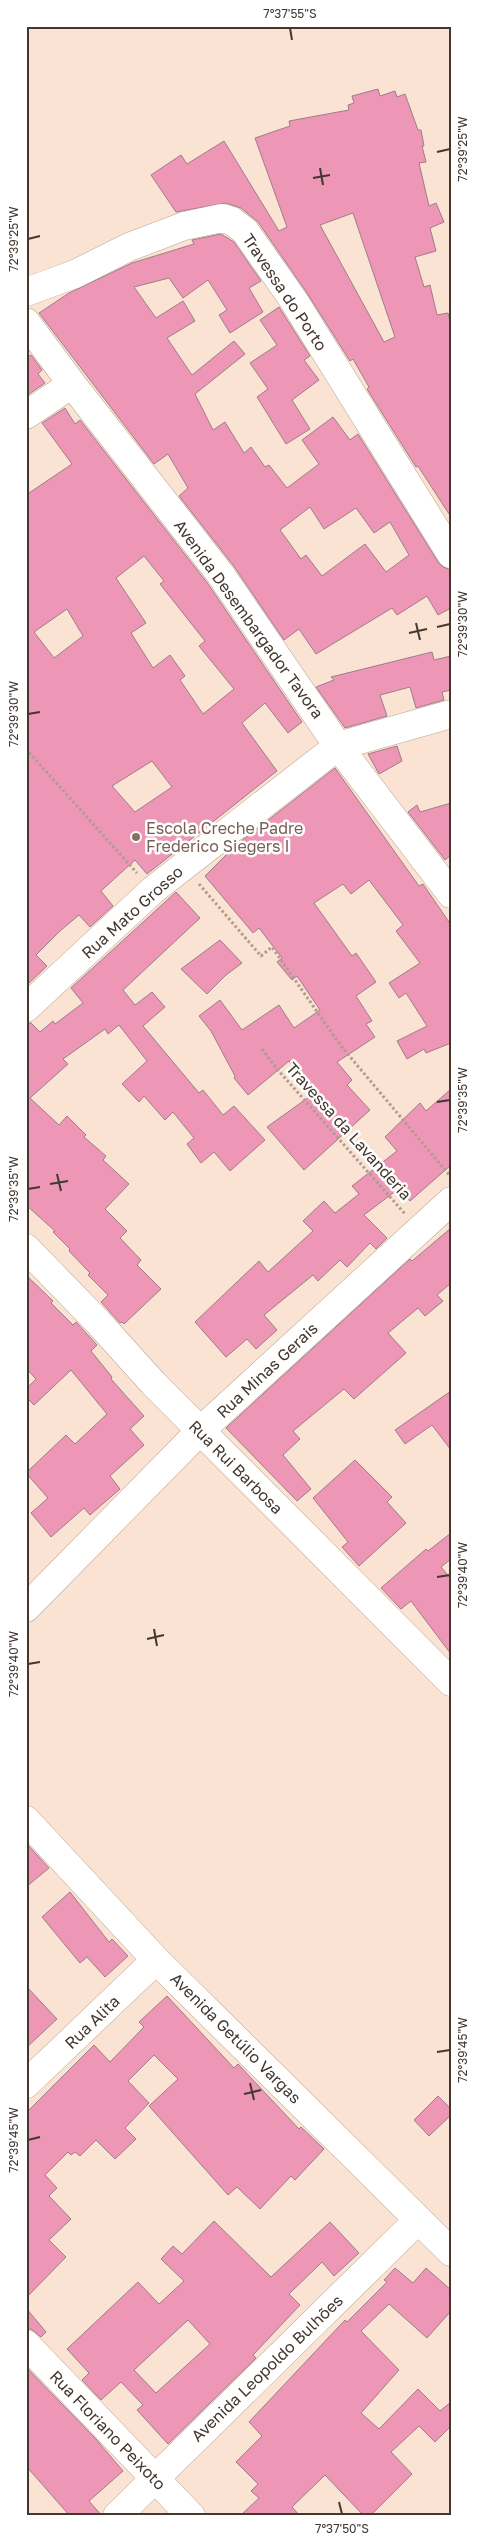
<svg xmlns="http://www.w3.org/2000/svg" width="477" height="2542" font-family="'Golos Text',sans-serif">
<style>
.building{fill:#ed96b6;stroke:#9e7d88;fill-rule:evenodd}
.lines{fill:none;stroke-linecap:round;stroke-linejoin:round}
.minor-casing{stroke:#c0a490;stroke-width:29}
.path{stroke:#af9c8f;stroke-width:3;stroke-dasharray:2.5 2.5;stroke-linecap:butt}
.minor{stroke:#fff;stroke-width:28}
.ticks{fill:none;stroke:#43372f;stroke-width:2}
.education-dot{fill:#8d6e63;stroke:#fff;stroke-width:2}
.labels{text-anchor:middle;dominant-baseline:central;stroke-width:5;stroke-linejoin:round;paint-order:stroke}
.street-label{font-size:16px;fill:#43372f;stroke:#fff}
.education-label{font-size:16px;fill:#785e54;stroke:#fff;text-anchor:start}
.neatline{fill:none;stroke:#43372f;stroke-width:2}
.ticks-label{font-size:12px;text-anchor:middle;fill:#43372f}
</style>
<rect width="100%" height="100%" fill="#fbe3d3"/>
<path class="building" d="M378 89 380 96 395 91 397 97 405 94 418 130H421L424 146H422L426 162 419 163 429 206 436 203 444 222 430 228 436 251 415 257 424 287 430 285 437 315 448 313 451 326V517L418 466 416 467 367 389 369 387 353 359 350 361 307 293 258 222 241 208 226 203 176 212 151 175 181 155 187 164 224 141 279 231 287 227 255 138 290 126 289 121 349 110 348 105 354 103 352 96ZM353 213 395 337 384 342 320 225Z
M221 234 234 242 261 281 249 288 263 312 230 333 219 315 227 310 208 280 183 298 169 278 134 287 156 318 183 301 195 321 167 338 192 375 234 341 245 354 195 394 213 430 225 422 244 453 251 447 265 467 269 465 287 488 319 464 302 440 333 417 350 440 358 434 438 562 443 567 451 570V608L438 615 427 596 397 615 392 608 316 654 299 629 284 640 233 565 179 496 188 488 168 454 154 464 39 313 69 293 132 263 194 244 192 240ZM310 507 324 529 356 508 374 533 390 522 409 555 386 572 365 544 322 576 306 555 301 559 280 530Z
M279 307 310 356 304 360 319 380 292 400 310 429 286 444 257 397 268 389 250 363 277 345 260 320Z
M31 355 42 370 38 374 45 383 26 396V358Z
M65 408 75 424 80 420 208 584 302 722 288 733 265 703 242 723 277 771 147 874 135 860 101 891 113 906 90 927 79 915 60 931 36 955 47 966 26 986V495L72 464 42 423ZM144 556 164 581 160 584 205 641 199 646 234 689 203 714 180 680 185 676 170 655 153 668 131 633 146 623 116 578ZM67 609 83 636 54 658 34 632ZM152 761 172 787 135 812 112 786Z
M432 652 434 660 451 656V690L442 692 444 700 416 708 410 687 380 695 387 716 345 728 316 687 334 680 331 677Z
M397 746 402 761 379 774 368 754Z
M335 768 419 886 423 884 451 925V1043L426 1053 424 1049 407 1059 397 1041 427 1026 406 993 399 998 389 983 420 963 396 931 403 925 369 880 351 894 343 884 314 903 352 956 356 953 376 982 356 996 372 1021 366 1024 375 1037 337 1062 352 1080 347 1085 370 1110 304 1170 267 1127 313 1094 289 1061 248 1095 234 1078 235 1076 211 1031 199 1016 220 1000 242 1030 279 1005 294 1028 320 1010 297 976 292 980 277 962 282 958 259 928 253 933 205 876 235 846Z
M451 803V855L445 860 408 812 417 805 420 812Z
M176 892 200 918 123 990 135 1005 152 992 165 1007 143 1026 199 1093 203 1090 223 1115 234 1106 265 1140 230 1171 214 1152 201 1163 187 1144 194 1138 173 1112 165 1120 144 1096 139 1102 122 1084 147 1061 119 1025 108 1034 105 1029 63 1059 68 1064 30 1098 59 1125 67 1116 86 1135 84 1137 106 1156 103 1160 129 1184 105 1209 127 1231 120 1238 141 1260 137 1265 161 1289 124 1324 122 1322 120 1323 101 1302 108 1295 88 1275 90 1273 69 1251 70 1249 53 1232 55 1231 26 1205V1023H31L40 1032 53 1021 55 1024 83 1003 71 988Z
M220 940 242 963 226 975 207 994 181 969Z
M451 1089V1165L410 1201 401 1190 399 1192 397 1190 364 1215 387 1238 376 1249 370 1243 347 1267 340 1260 318 1281 313 1275 264 1315 277 1330 256 1349 247 1339 226 1357 195 1322 259 1261 268 1272 313 1231 303 1221 324 1201 335 1213 359 1194 352 1186 397 1151 385 1137 420 1103 426 1111Z
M451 1228V1283L437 1295 443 1301 425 1316 418 1308 388 1333 406 1353 354 1399 344 1389 293 1431 300 1439 283 1455 311 1489 297 1501 226 1428 410 1259 412 1261Z
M26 1275 53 1301 51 1303 73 1325 76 1322 97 1345 91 1351 112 1377 111 1379 144 1416 130 1429 144 1445 110 1476 120 1489 90 1515 84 1508 51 1537 31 1513 48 1498 26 1473 66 1435 75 1444 107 1414 71 1370 34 1405 26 1397V1389L36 1379 26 1368Z
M451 1391V1450L432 1425 405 1444 395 1430Z
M355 1460 392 1497 387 1502 406 1523 359 1566 342 1547 348 1542 313 1498Z
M451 1533V1559L441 1567 451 1579V1654L411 1601 401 1609 381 1588 426 1549 428 1551Z
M26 1843 49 1868 26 1887Z
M70 1892 109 1942 112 1939 128 1956 105 1977 87 1957 80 1963 42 1917Z
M26 1986 57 2019 26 2048Z
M167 1996 234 2068 238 2064 299 2129 301 2127 324 2149 295 2180 291 2176 260 2209 237 2187 228 2195 149 2106 178 2079 154 2055 128 2081 149 2103 125 2128 136 2139 115 2159 96 2140 80 2156 75 2152 71 2155 68 2152 45 2175 57 2188 49 2196 71 2219 49 2240 66 2257 26 2298V2113L94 2045 110 2062 144 2027 139 2022Z
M438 2096 451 2109V2115L429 2136 414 2120Z
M214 2221 271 2277 330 2222 359 2253 334 2276 322 2262 289 2294 300 2305 253 2355 256 2358 168 2444 137 2410 143 2405 121 2382 101 2400 82 2380 89 2373 67 2349 138 2282 159 2304 184 2281 161 2259 173 2246 182 2254ZM188 2320 210 2344 156 2393 134 2370Z
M395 2268 413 2283 426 2268 451 2290V2311L427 2338 389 2304 361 2331 399 2370 361 2413 379 2429 418 2389 440 2411 451 2402V2426L435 2442 419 2426 391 2452 412 2474 370 2516H364L325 2475 292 2507 300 2516H240L259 2498 251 2491 258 2484 236 2462 262 2436 249 2422 345 2320 347 2322 387 2282 384 2280Z
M26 2308 46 2332 41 2337 31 2329H26Z
M26 2367 95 2438 123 2471 89 2501 102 2516H70L26 2466Z"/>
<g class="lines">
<defs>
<path id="minor" d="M26 292 75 274 129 247 184 226 222 218 232 221 245 231 294 301 451 554
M26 322 72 384 221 575 338 746 451 894
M26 415 72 384
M26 1008 153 890 338 746 451 714
M26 1248 98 1322 153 1383 451 1682
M26 1608 200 1431 451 1201
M26 1820 156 1960 451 2252
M26 2084 156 1960
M26 2344 191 2516
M117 2516 418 2220"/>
</defs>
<use href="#minor" class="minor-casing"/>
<path class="path" d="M26 749 137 873
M199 884 261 956 272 947 341 1046 451 1177
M262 1049 277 1069 405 1214"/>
<use href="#minor" class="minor"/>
</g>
<path class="ticks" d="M290 28 292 40M437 152 450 149M320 168 323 185M313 178 330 175M28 239 40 236M416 623 420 640M437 627 450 624M409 633 427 629M28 714 40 712M437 1102 450 1100M57 1174 61 1191M50 1184 68 1181M28 1189 40 1187M437 1577 450 1575M154 1629 157 1646M147 1639 164 1635M28 1664 40 1662M437 2052 450 2050M250 2083 254 2100M244 2094 261 2090M28 2140 40 2137M339 2502 342 2514"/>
<circle class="education-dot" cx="136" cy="837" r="5"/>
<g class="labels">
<g class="street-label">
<text transform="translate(285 292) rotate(56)">Travessa do Porto</text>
<text transform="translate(249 619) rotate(54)">Avenida Desembargador Tavora</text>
<text transform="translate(132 912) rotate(-42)">Rua Mato Grosso</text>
<text transform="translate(349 1131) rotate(48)">Travessa da Lavanderia</text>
<text transform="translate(267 1370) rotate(-43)">Rua Minas Gerais</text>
<text transform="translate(236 1467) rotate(45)">Rua Rui Barbosa</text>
<text transform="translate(92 2022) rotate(-44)">Rua Alita</text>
<text transform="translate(236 2038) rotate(45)">Avenida Getúlio Vargas</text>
<text transform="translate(267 2368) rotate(-44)">Avenida Leopoldo Bulhões</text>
<text transform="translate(108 2430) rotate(46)">Rua Floriano Peixoto</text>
</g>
<g class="education-label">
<text x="146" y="828">Escola Creche Padre<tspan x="146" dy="18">Frederico Siegers I</tspan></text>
</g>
</g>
<rect width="477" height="2542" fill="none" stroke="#ffffff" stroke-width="55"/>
<rect x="28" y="28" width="422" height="2486" class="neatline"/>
<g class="ticks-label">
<text x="290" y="18">7°37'55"S</text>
<text transform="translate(463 149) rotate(-90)" y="4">72°39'25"W</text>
<text transform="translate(14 239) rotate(-90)" y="4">72°39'25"W</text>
<text transform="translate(463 624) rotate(-90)" y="4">72°39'30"W</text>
<text transform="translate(14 714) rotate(-90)" y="4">72°39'30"W</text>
<text transform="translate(463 1100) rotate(-90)" y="4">72°39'35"W</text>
<text transform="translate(14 1189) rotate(-90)" y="4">72°39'35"W</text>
<text transform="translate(463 1575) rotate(-90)" y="4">72°39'40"W</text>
<text transform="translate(14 1664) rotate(-90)" y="4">72°39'40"W</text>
<text transform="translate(463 2050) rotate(-90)" y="4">72°39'45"W</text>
<text transform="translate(14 2140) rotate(-90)" y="4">72°39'45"W</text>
<text x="342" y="2533">7°37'50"S</text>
</g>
</svg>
